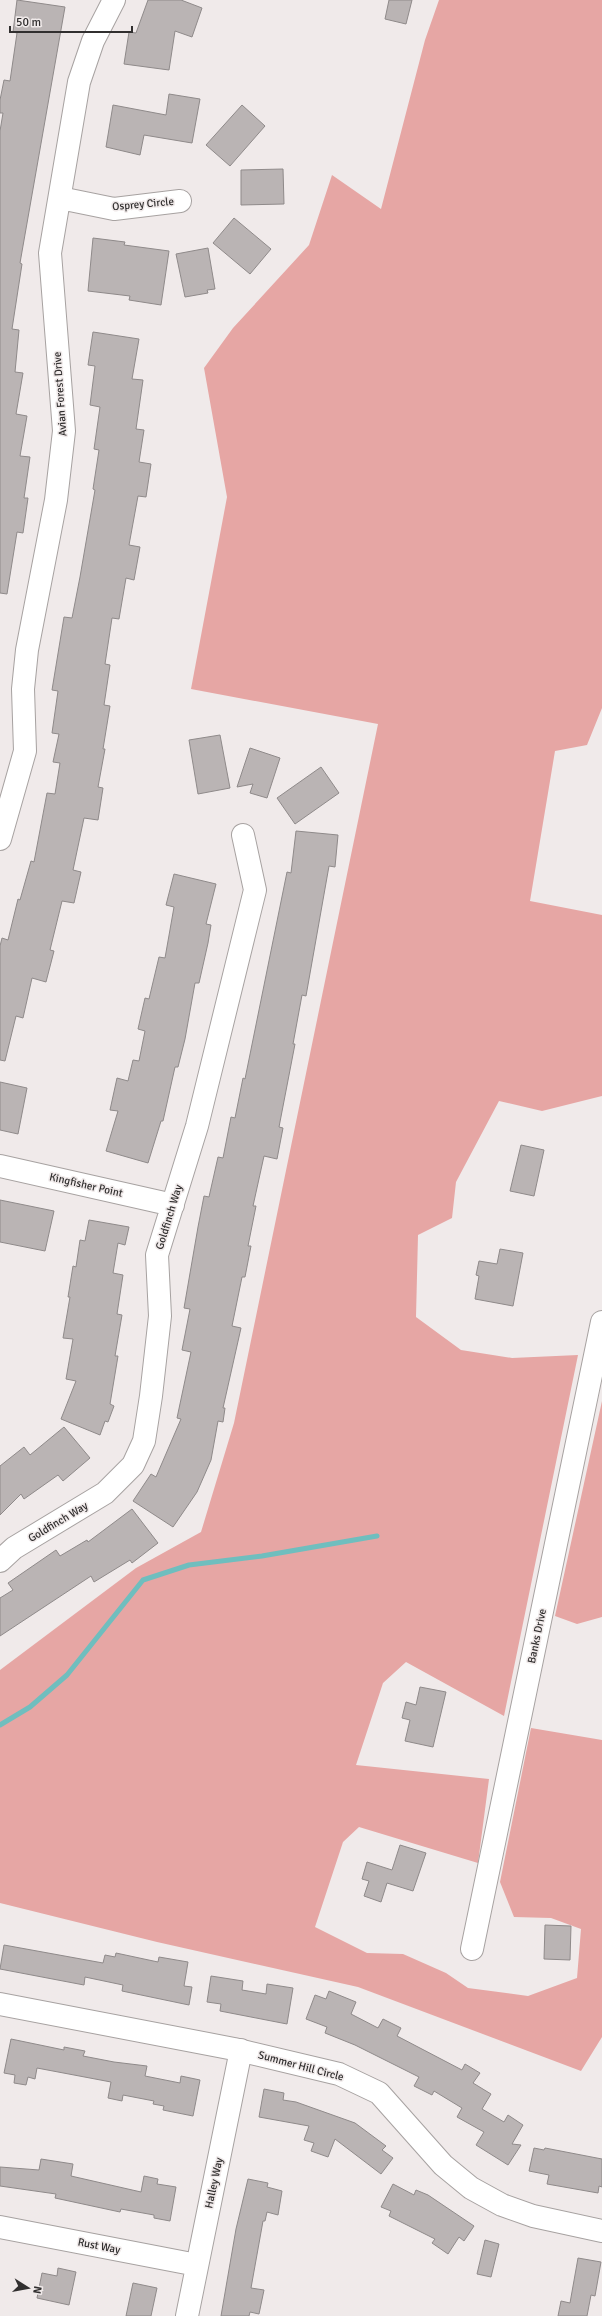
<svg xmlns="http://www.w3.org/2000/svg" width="602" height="2316" font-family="Signika,sans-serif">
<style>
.green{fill:#e6a6a4}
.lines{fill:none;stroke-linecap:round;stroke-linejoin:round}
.stream{stroke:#6fbebe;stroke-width:5}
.building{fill:#bab4b4;stroke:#8f8a8a}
.minor-casing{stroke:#a7a2a1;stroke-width:24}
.minor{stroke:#fff;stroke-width:22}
.labels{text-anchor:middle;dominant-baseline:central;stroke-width:3;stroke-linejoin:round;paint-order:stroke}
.street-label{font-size:11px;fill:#312f2f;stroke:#f0eaea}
</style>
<rect width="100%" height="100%" fill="#f0eaea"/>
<path class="green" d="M439 0H602V708L587 745 555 751 530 901 602 915V1096L542 1111 499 1101 456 1182 452 1218 418 1235 416 1317 461 1350 512 1358 578 1355 504 1716 406 1662 383 1683 356 1765 489 1779 478 1863 359 1827 343 1842 315 1927 367 1953 403 1954 446 1973 468 1988 528 1996 577 1978 581 1929 551 1918 514 1917 500 1882 531 1728 602 1740V2037L581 2071 358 1987 157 1942 0 1903V1670L136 1568 201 1532 234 1423 378 724 191 689 227 497 204 368 233 328 309 245 332 175 381 209 425 40Z
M602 1401V1617L577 1624 555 1616Z"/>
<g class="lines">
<path class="stream" d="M0 1725 30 1707 67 1675 143 1580 189 1565 262 1556 377 1536"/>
</g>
<path class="building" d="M17 0 65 7 20 263 22 264 12 329 19 330 15 372 23 373 16 414 27 416 20 456 30 457 24 498H28L23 533 17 532 7 594 0 593V131L3 113H0V100L4 80 10 81 17 33 13 32Z
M148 0H181L202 8 192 37 175 31 169 70 124 64 129 32 136 33Z
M389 0H412L406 24 385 19Z
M169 94 200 99 192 143 144 135 140 155 106 147 113 105 166 115Z
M242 105 265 126 230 166 206 145Z
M283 169 284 204 241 205V170Z
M234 218 271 249 250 274 213 243Z
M93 238 125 242 124 245 169 251 161 305 129 300 130 296 88 291Z
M208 248 215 289 207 290 208 293 185 297 176 254Z
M93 332 139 339 132 379 143 380 136 429 144 430 139 462 151 464 146 497 138 496 129 545 140 547 134 580 126 578 119 619 112 618 105 664 110 665 104 705 110 706 103 749H105L98 787 103 788 98 820 84 818 73 870 81 872 74 903 62 901 50 950 54 951 46 982 32 978 23 1018 16 1016 5 1061 0 1060V946L2 938 8 940 18 899 20 900 31 861 34 862 47 793 55 794 60 763 53 762 59 734 52 733 58 691 52 690 64 617 72 618 80 577 95 490 93 489 99 450 94 449 100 407 90 405 95 366 88 365Z
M220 735 230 788 198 794 189 740Z
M250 748 280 758 267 798 250 793 253 784 237 787Z
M321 767 339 793 295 824 277 798Z
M296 831 338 835 335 867 329 866 306 996 302 995 293 1044H295L279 1127 283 1128 277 1159 264 1156 253 1206H256L248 1246H251L245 1277H242L232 1326 241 1328 223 1408H225L223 1422 218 1421 211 1460 197 1492 173 1527 133 1501 151 1474 156 1477 181 1419 177 1418 191 1352 182 1350 190 1309 184 1308 198 1227 204 1196 209 1197 218 1157 223 1158 231 1117 235 1118 243 1078 245 1079 287 872 291 873Z
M174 874 216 884 206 924 211 925 208 943 199 983H195L185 1039 178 1067H175L163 1121H161L148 1163 106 1151 118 1111 110 1110 117 1078 128 1081 133 1060 139 1061 145 1031 138 1029 145 998 149 999 159 957 165 958 174 907 166 905Z
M0 1082 27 1088 18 1134 0 1130Z
M521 1145 544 1150 534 1196 510 1191Z
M0 1200 54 1211 45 1251 0 1242Z
M89 1220 129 1227 125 1245 118 1243 113 1273 123 1275 117 1314 122 1315 115 1356H118L110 1404 114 1406 108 1422 105 1421 100 1435 61 1419 76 1381 66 1379 73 1339 63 1338 70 1297H68L73 1266 76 1267 80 1240 85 1241Z
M500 1249 523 1253 513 1306 475 1299 479 1276 476 1275 479 1261 497 1264Z
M64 1427 90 1458 63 1481 58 1475 24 1499 21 1494 0 1515V1466L24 1447 30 1455Z
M132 1509 158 1543 132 1563 130 1560 94 1582 91 1576 0 1636V1598L13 1590 8 1583 56 1550 60 1556 87 1540 88 1542Z
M420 1687 446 1692 433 1747 405 1741 410 1720 402 1718 406 1702 416 1705Z
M400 1845 426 1853 413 1891 387 1883 381 1902 364 1896 369 1881 362 1879 367 1862 392 1870Z
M545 1925 571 1926 570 1960 544 1959Z
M4 1945 103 1963 105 1955 115 1957 116 1953 158 1962 159 1957 188 1962 184 1986 192 1987 189 2005 122 1991 123 1985 85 1977 84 1985 0 1969Z
M211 1976 243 1981 242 1990 266 1994 267 1984 293 1988 287 2024 220 2011 221 2004 207 2002Z
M329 1991 356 2002 351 2014 378 2028 383 2019 401 2028 397 2036 462 2070 465 2064 480 2073 473 2083 491 2094 482 2109 504 2122 508 2115 523 2125 512 2144 521 2145 508 2165 476 2145 484 2132 457 2117 462 2108 434 2091 432 2095 414 2086 419 2077 355 2045 325 2033 327 2027 306 2019 315 1995 326 1999Z
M11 2039 64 2050V2047L85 2051 83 2056 114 2062 147 2066 145 2076 180 2083 181 2076 200 2080 193 2116 163 2110 164 2106 153 2104 154 2101 123 2095 122 2101 108 2098 111 2082 37 2068 35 2079 28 2077 26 2085 14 2083 15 2075 4 2073Z
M264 2089 284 2093 283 2100 296 2102 355 2123 386 2146 382 2150 393 2158 381 2174 335 2139 328 2157 311 2151 314 2143 304 2140 309 2126 259 2117Z
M534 2148 544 2150 545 2148 602 2159V2187L599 2186 598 2193 547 2184 549 2175 529 2171Z
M41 2159 73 2164 71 2176 141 2192 144 2176 158 2179 157 2184 176 2187 170 2221 154 2218V2215L121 2209 120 2212 55 2198 56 2194 0 2186V2167L39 2170Z
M248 2179 268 2183 267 2187 282 2191 278 2215 267 2212 265 2221H263L251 2288 264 2290 259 2314 250 2312 249 2316H221L236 2229Z
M393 2184 414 2195 416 2190 428 2195 474 2226 464 2241 459 2237 448 2254 432 2243 435 2239 389 2216 391 2211 381 2207Z
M485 2240 499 2244 491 2277 477 2274Z
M578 2258 601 2262 595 2296 591 2295 587 2316H558L561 2301 570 2303Z
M58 2268 76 2272 69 2305 37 2298 42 2273 57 2276Z
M133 2283 157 2288 151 2316H126Z"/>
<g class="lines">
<defs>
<path id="minor" d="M60 198 114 209 180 201
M0 839 25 751 23 689 27 650 56 500 64 431 50 253 79 82 93 41 114 0
M0 1166 173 1205
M0 1561 14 1548 105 1493 133 1465 144 1441 151 1396 160 1316 157 1255 197 1126 255 890 243 835
M472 1949 602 1322
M0 2004 234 2049 339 2074 379 2093 443 2165 471 2188 502 2205 533 2216 602 2231
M0 2227 197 2265
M187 2316 241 2050"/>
</defs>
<use href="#minor" class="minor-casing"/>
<use href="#minor" class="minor"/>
</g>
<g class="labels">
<g class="street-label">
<text transform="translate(143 204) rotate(-5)">Osprey Circle</text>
<text transform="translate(60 394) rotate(-94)">Avian Forest Drive</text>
<text transform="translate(86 1185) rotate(13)">Kingfisher Point</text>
<text transform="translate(169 1217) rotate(-73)">Goldfinch Way</text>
<text transform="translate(58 1522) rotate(-31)">Goldfinch Way</text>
<text transform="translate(537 1636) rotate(-78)">Banks Drive</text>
<text transform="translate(301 2066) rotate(15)">Summer Hill Circle</text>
<text transform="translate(214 2183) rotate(-78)">Halley Way</text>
<text transform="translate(99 2246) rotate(11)">Rust Way</text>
</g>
</g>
<g transform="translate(28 2288) rotate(101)" stroke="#f0eaea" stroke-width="3" paint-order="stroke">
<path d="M0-3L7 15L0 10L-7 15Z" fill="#312f2f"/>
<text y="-6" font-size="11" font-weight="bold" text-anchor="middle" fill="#312f2f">N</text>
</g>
<path d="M10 26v6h122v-6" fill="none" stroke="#312f2f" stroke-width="2"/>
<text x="16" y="26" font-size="12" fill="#312f2f" stroke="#f0eaea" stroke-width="3" paint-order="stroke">50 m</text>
</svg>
